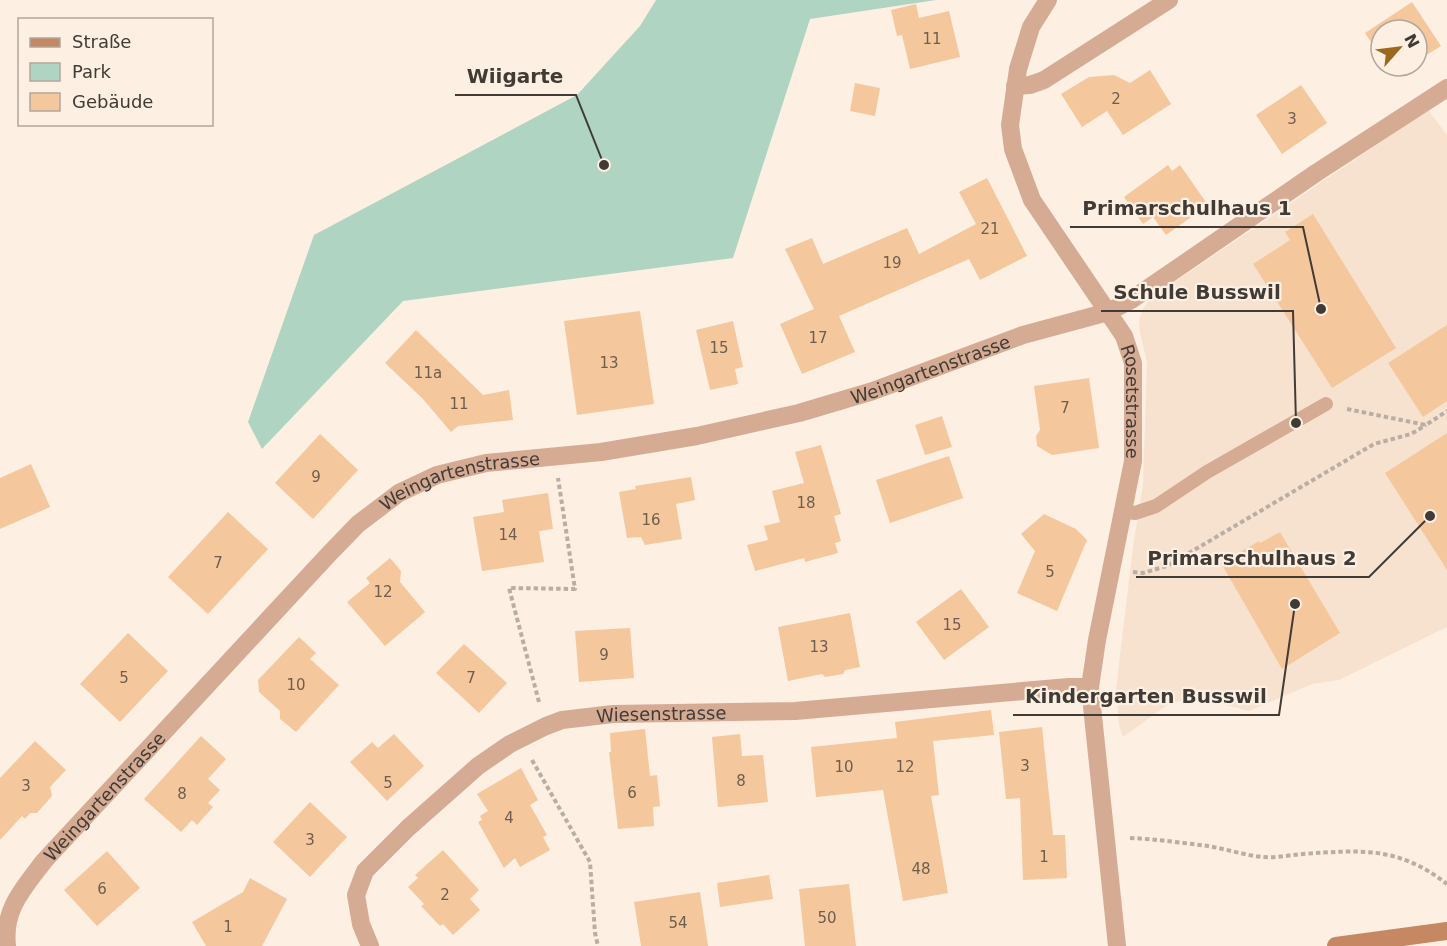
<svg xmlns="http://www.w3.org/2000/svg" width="1447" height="946" font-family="'DejaVu Sans',sans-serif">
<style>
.built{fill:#f7e2d0}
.green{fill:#afd4c2}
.building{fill:#f5c79d}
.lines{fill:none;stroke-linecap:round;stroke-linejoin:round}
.path{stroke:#baaea4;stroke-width:4;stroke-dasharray:4.5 3;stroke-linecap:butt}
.lane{stroke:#d6ab93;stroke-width:14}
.street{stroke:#d6ab93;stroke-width:18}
.secondary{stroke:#c68763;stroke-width:18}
.labels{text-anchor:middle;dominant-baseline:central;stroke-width:4.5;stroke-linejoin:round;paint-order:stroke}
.number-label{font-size:15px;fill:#6e5e50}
.street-label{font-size:18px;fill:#413b36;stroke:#fdefe2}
.leader{fill:none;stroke:#413b36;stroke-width:2}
.callout-dot{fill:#413b36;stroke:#fdefe2;stroke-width:2}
.callout-label{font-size:20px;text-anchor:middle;font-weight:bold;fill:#413b36;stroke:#fdefe2;stroke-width:4.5;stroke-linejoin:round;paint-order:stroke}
</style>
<rect width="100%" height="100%" fill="#fdefe2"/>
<path class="built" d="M1428 110 1447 135V627L1339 680 1312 684 1249 711 1199 698 1170 703 1123 737 1119 725 1116 689 1133 547 1143 484 1147 362 1140 333 1139 320 1143 309 1151 298Z"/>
<path class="green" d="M656 0H936L810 19 733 258 403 301 262 449 248 422 314 235 577 95 640 26Z"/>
<path class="building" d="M1412 2 1441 46 1417 61V30H1381V57L1365 33Z
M916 4 919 18 949 11 960 57 910 69 902 35 897 36 891 10Z
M1150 70 1171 104 1123 135 1107 111 1082 127 1061 94 1089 77 1114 75 1130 83Z
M855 83 880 88 875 116 850 111Z
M1301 85 1327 123 1282 154 1256 115Z
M1168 165 1172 171 1180 165 1208 205 1166 235 1153 217 1143 224 1124 197Z
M987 178 1027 256 980 280 969 259 839 316 855 352 802 374 780 324 814 309 785 249 812 238 823 264 907 228 919 254 976 224 959 192Z
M1313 214 1396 348 1332 388 1253 264 1290 240 1285 232Z
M640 311 654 404 577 415 564 321Z
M733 321 743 367 735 369 738 384 710 390 696 330Z
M1447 325V401L1423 417 1388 363Z
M416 330 483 395 509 390 513 420 458 426 451 432 422 398 385 363Z
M1089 378 1099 448 1052 455 1037 446 1036 436 1040 430 1034 386Z
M942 416 952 447 925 455 915 425Z
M1447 433V570L1385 473Z
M320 434 358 470 313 519 275 483Z
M821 445 841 514 834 516 841 541 835 543 838 553 805 562 804 558 755 571 747 545 768 540 764 526 780 522 772 491 804 483 795 452Z
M949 456 963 498 890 523 876 480Z
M31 464 50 507 0 529V478Z
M691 477 695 500 676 504 682 539 645 545 641 537 627 538 619 492 636 489 635 486Z
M548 493 553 529 539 531 544 562 482 571 473 517 504 512 502 500Z
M228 512 268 549 208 614 168 577Z
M1044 514 1076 529 1087 540 1057 611 1017 593 1035 551 1021 534Z
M1280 532 1340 633 1282 669 1221 563 1259 541 1260 543Z
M390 558 401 571 400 582 425 612 385 646 347 602 370 583 366 578Z
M961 589 989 627 944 660 916 622Z
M850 613 860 667 845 670 843 674 825 677 822 674 788 681 778 627Z
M630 628 634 678 579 682 575 631Z
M128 633 168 671 120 722 80 684Z
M299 637 316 653 310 659 339 685 296 732 280 719V711L259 692 258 680Z
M464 644 507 683 479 713 436 673Z
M991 710 994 735 933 741 939 795 931 796 948 893 903 901 883 790 816 797 811 747 897 738 895 722Z
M1042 727 1053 835H1065L1067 878 1023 880 1020 798 1006 799 999 732Z
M645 729 650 776 657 775 660 806 653 807 654 826 618 829 609 752H611L610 733Z
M394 734 424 766 387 801 350 762 372 742 378 748Z
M740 734 742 756 763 755 768 802 718 807 712 737Z
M201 736 226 759 208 779 220 790 208 803 213 807 197 825 192 820 181 832 144 799Z
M35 741 66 770 50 787 52 796 37 813H30L25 819 22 816 0 840V778Z
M521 768 538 800 530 805 547 835 543 837 550 850 520 867 515 858 504 868 478 822 482 820 480 816 488 811 477 794Z
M310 802 347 837 310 877 273 842Z
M443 850 479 890 470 899 480 910 453 935 443 924 440 926 421 906 424 904 408 887 418 878 415 875Z
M107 851 140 888 97 926 64 890Z
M769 875 773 899 720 907 717 883Z
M250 878 287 899 262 946H206L192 922 243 892Z
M849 884 856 946H805L799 889Z
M700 892 708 946H641L634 902Z"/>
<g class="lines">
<path class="path" d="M1347 409 1426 425 1447 411
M1133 572 1143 573 1167 566 1374 444 1411 434 1426 425
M539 702 509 588 575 589 558 478
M532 760 590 862 595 933 598 946
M1130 838C1156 839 1183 843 1208 846 1226 849 1244 855 1262 857 1276 858 1290 855 1303 854 1361 850 1398 846 1447 884"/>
<path class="lane" d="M1123 511 1135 513 1156 506 1207 472 1326 404"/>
<g class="street">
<path id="s1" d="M1048 0 1031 27 1018 69 1010 125 1013 149 1032 200 1124 336 1133 363V461L1097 640 1090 687 1117 946"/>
<path d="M1015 86 1030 85 1044 80 1169 0"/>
<path id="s2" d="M7 946C3 909 23 889 44 861L329 554 358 524 399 493 437 475 486 463 601 452 697 436 799 413 873 391 1023 335 1108 312 1131 300 1316 173 1447 88"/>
<path id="s3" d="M370 946 361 924 356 895 365 871 408 828 478 766 510 744 546 726 562 720 613 714 795 711 1069 687H1090"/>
</g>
<path class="secondary" d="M1336 946 1447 931"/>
</g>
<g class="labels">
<g class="number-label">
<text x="932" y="39">11</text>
<text x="1116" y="99">2</text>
<text x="1292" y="119">3</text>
<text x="990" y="229">21</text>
<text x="892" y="263">19</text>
<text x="818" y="338">17</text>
<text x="719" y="348">15</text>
<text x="609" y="363">13</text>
<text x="428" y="373">11a</text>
<text x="459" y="404">11</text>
<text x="1065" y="408">7</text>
<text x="316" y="477">9</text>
<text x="806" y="503">18</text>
<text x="651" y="520">16</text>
<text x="508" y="535">14</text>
<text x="218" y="563">7</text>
<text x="1050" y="572">5</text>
<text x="383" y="592">12</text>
<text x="952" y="625">15</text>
<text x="819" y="647">13</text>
<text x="604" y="655">9</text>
<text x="124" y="678">5</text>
<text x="471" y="678">7</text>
<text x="296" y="685">10</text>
<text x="1025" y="766">3</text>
<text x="844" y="767">10</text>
<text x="905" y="767">12</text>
<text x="741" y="781">8</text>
<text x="388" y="783">5</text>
<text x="26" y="786">3</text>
<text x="632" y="793">6</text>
<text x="182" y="794">8</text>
<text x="509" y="818">4</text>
<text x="310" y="840">3</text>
<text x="1044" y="857">1</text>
<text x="921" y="869">48</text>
<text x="102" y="889">6</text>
<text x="445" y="895">2</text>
<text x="827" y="918">50</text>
<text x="678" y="923">54</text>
<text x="228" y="927">1</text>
</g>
<g class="street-label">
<text stroke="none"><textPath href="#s2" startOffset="1156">Weingartenstrasse</textPath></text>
<text stroke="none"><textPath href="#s1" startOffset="442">Rosetstrasse</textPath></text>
<text stroke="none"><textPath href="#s2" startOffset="670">Weingartenstrasse</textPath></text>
<text stroke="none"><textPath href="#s3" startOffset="429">Wiesenstrasse</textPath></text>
<text stroke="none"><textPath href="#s2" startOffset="184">Weingartenstrasse</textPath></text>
</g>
</g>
<path class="leader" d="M604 165L576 95H455M1321 309L1303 227H1070M1296 423L1293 311H1101M1430 516L1369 577H1136M1295 604L1279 715H1013"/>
<g class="callout-dot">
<circle cx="604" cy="165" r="6"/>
<circle cx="1321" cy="309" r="6"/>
<circle cx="1296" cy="423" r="6"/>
<circle cx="1430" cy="516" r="6"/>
<circle cx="1295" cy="604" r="6"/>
</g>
<g class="callout-label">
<text x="515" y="83">Wiigarte</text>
<text x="1187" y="215">Primarschulhaus 1</text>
<text x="1197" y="299">Schule Busswil</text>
<text x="1252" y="565">Primarschulhaus 2</text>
<text x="1146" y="703">Kindergarten Busswil</text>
</g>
<rect x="18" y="18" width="195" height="108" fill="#fdefe2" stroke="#b2a79d" stroke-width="1.5"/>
<rect x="30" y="38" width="30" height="9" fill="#c68763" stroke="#b2a79d" stroke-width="1.5"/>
<text x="72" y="48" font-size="18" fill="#413b36">Straße</text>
<rect x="30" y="63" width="30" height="18" fill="#afd4c2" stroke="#b2a79d" stroke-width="1.5"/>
<text x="72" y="78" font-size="18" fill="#413b36">Park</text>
<rect x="30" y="93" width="30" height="18" fill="#f5c79d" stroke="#b2a79d" stroke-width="1.5"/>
<text x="72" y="108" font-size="18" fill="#413b36">Gebäude</text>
<g transform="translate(1399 48) rotate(62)"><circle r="28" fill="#fdefe2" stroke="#b2a79d" stroke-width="1.5"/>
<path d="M0-4.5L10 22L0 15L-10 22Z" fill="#9b681d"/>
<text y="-9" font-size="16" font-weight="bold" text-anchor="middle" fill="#413b36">N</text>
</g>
</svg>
